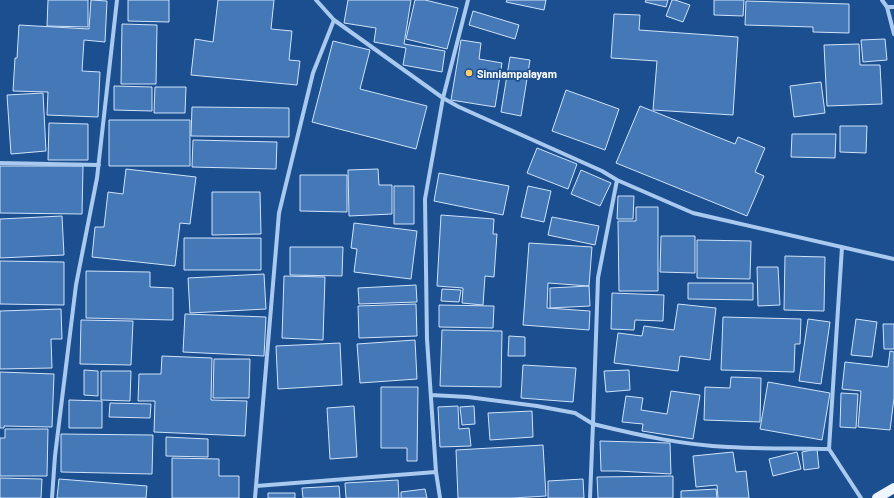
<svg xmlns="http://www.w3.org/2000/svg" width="894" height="498" font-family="Barlow,sans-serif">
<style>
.building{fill:#4478b7;stroke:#cfe3fa}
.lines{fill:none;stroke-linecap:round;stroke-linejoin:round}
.minor{stroke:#a9c9ee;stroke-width:4}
.primary{stroke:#f0f6ff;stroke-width:10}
.poi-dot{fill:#ffd166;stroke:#1b4f8f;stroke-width:1.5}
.labels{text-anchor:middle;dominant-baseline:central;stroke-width:3.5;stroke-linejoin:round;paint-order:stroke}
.poi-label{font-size:11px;font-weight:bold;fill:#fff;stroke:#1b4f8f;text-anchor:start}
</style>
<rect width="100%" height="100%" fill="#1b4f8f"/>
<path class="building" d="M48 0H88V27L47 26Z
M91 0 107 1 105 42 84 40 82 71 100 72 98 117 47 115 48 92 13 91 15 58H17L19 25 89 29Z
M128 0H169V22L128 21Z
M218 0H274L271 29 292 31 289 60 300 61 297 85 191 75 195 39 213 42Z
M348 0H411L404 44 445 51 442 72 403 65 406 48 374 42 376 28 344 23Z
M415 0H425L458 8 447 49 406 39Z
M507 0H546L544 10 506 2Z
M646 0H668L666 7 645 2Z
M672 0H675L690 5 683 22 666 16Z
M714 0H744L743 16 714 15Z
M746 1 849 4V33L813 32V27L745 25Z
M473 11 519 25 515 39 469 25Z
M614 14 640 15 639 30 738 37 733 115 653 110 657 61 611 58Z
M122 24 157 25 156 84H121Z
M885 39 887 60 863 62 861 40Z
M461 40 481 43 479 59 502 63 495 107 451 100Z
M333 41 370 50 360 89 427 106 416 149 312 122Z
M859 44 860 65H880L882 104 827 106 824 45Z
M510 57 530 60 521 116 501 112Z
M821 82 825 113 794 117 790 86Z
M114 86 152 87V111L114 110Z
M155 87H186L185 113H154Z
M566 90 619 109 605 150 552 131Z
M43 93 46 151 11 154 7 95Z
M640 106 735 144 738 137 765 148 755 172 764 176 747 216 616 163Z
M192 107 289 108V137L191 136Z
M109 120H190V166H109Z
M49 123 88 124V160H48Z
M840 126H867L866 153 840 152Z
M792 134H836L835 158 791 157Z
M193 140 277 142 276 169 192 167Z
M537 148 577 164 568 189 527 173Z
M0 166H83L82 214 0 213Z
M126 169 196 177 190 224 180 223 175 266 92 257 95 227H104L108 192 123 194Z
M378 169 379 185H392V214L349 216 348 170Z
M581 170 611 183 600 206 571 194Z
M439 173 509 186 503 215 434 201Z
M300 175H347V212L300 211Z
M394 186H414V224H394Z
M528 186 551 191 544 222 521 217Z
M212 192H260L261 234 212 235Z
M618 196H634L633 219H617Z
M636 207H658V291H619L618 221H636Z
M441 215 494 219 493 234H497L494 277 485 276 483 305 462 303 463 288 437 286Z
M62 216 64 255 0 258V219Z
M552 217 599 226 595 245 548 235Z
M354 223 417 231 411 279 354 272 357 249 351 248Z
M661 236H695V273L660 272Z
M184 238H261V270H184Z
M697 240 751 241 750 279 697 278Z
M529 243 592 247 589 286 548 283 547 308 590 311 589 330 523 325Z
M290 247H343L342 276 290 275Z
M785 256 825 257 824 311 784 310Z
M0 261 64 262V305L0 304Z
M757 267H778L780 305 758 306Z
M86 271 150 272V287L173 288V320L86 318Z
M264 274 266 309 190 313 188 278Z
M284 276 325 277 323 340 282 338Z
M688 283H753V300L688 299Z
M416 285 417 302 359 304 358 288Z
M589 286 590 306 550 308V288Z
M442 289 461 290 459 302 441 301Z
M612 293 664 295 663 321 635 320 634 330 611 329Z
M416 304 417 336 359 338 358 306Z
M678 304 716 308 710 360 680 356 678 371 614 363 618 333 642 336 644 326 674 330Z
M439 305 494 306 493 328 439 327Z
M61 309 62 339H51L52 368 0 369V311Z
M185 314 266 317 264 356 183 352Z
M723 317 801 319 800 344H795L794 372 721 370Z
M808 319 830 322 821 384 799 381Z
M856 319 877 322 872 357 851 355Z
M81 320 133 321 131 365 80 364Z
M883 324H894V349H884Z
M442 330 502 331 501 387 440 386Z
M509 336 525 337V356H508Z
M415 340 417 379 360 383 357 344Z
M340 343 342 385 278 389 276 346Z
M890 351 894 352V398L890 430 858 427 861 391 842 389 845 362 888 367Z
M162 356 212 358 211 400 247 401 245 436 154 432 155 401H138L139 374H161Z
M214 359H250L249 398H213Z
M523 365 576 368 573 402 521 398Z
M84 370 98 371V396L84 395Z
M629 370 630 390 606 392 604 371Z
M101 371H131L130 401 101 400Z
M0 372 54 374 52 427 4 426V428H0Z
M731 377 761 378 760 422 704 420 705 387 730 388Z
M768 382 830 393 822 440 760 429Z
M381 387H418L417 461H407V448H381Z
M671 391 700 395 693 439 642 431 643 424 622 422 626 396 643 398 641 410 667 414Z
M841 393 858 394 856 428 840 427Z
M69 400 102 401V428H69Z
M110 403 151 404 150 418 109 417Z
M354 406 357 457 330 459 327 408Z
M458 406 459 429 469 428 471 446 440 447 438 407Z
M474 406 475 424 462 425 460 407Z
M532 411 533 437 490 440 488 413Z
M5 429H48L47 476H0V438H5Z
M61 434 153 435 152 474 61 472Z
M166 437 208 439V457L166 456Z
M600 441 670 443 671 474 618 471H601Z
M543 445 546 496 513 498H458L456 450Z
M817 449 819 468 804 470 802 452Z
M733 452 736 472 746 471 749 498H718L717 485 696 487 693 456Z
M797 452 801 469 773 476 769 459Z
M172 458 219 459V476H239V498H172Z
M673 476V498H598L597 477Z
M0 478 42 479 41 498H0Z
M59 479 147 486 146 498H57Z
M583 479 584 498H548V481Z
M398 480 399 498H346L345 483Z
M339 486 340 498H303L302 488Z
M425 489 427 498H401V492Z
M716 489 717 498H681V491Z
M268 493H295V498H268Z"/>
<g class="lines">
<path class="minor" d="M316 0 334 20 443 98 459 107 602 171 617 180 693 213 894 259
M882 0 887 7 894 34
M887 7H894
M0 163 99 165
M431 395 468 397 537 406 575 413 593 424 598 278 617 180
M829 449 861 498
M256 486 436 472
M52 498 55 456 76 285 97 178 117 0
M255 498 279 213 313 73 334 20
M440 498 436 472 427 339 425 199 443 98 468 0
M590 498 593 424C638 435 683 445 728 447 762 449 795 448 829 449L842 247"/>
<path class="primary" d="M877 498 894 488"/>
</g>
<circle class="poi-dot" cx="469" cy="73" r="4"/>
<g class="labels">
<g class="poi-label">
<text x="477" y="73">Sinniampalayam</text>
</g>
</g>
</svg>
